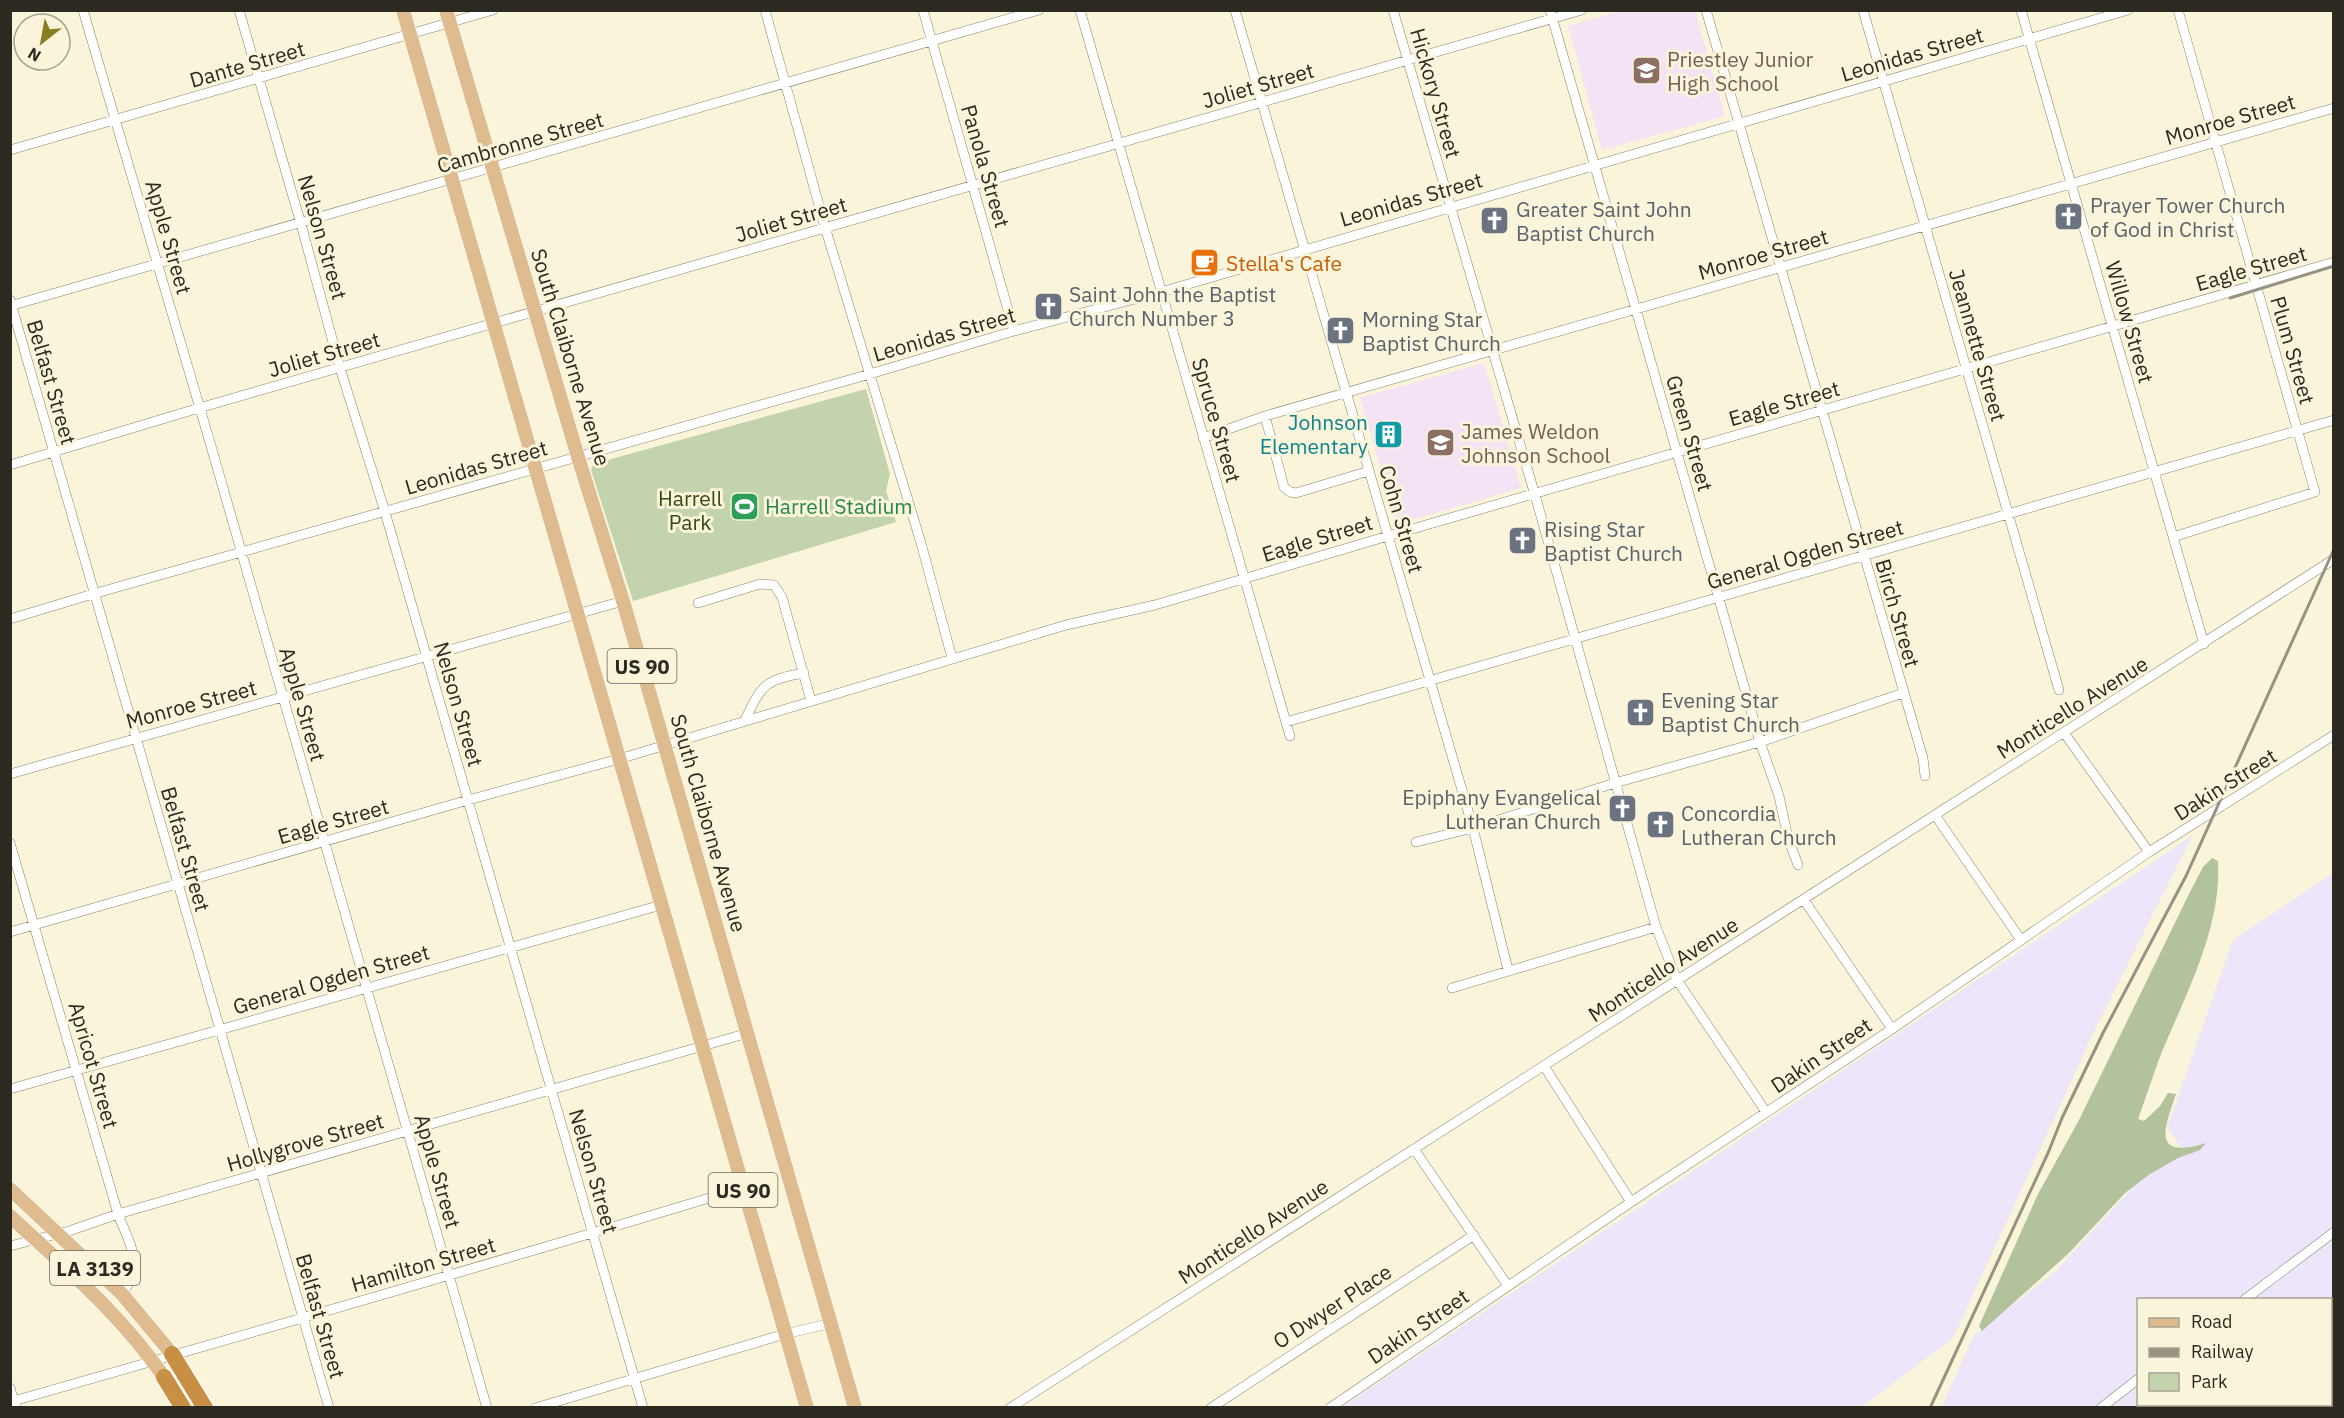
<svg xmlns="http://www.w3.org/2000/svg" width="2344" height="1418" font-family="'IBM Plex Sans',sans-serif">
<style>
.industrial{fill:#ede5fa;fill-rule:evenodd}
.education{fill:#f3e3f5}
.green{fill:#c3d3ae}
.forest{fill:#b2c29c}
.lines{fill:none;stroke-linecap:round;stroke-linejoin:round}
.minor-casing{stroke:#89836c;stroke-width:10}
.primary-casing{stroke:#fff;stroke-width:15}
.motorway-casing{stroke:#fff;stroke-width:18}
.minor{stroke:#fff;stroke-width:9}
.primary{stroke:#dfbc8f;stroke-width:14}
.motorway{stroke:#c98f44;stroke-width:16}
.rail{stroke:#979381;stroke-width:3}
.labels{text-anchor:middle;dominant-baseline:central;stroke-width:6;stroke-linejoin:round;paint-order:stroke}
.shield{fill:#f9f4da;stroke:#6a6658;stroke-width:1.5}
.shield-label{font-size:20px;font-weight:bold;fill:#2c2920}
.street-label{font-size:21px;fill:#2c2920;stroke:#f9f4da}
.education-label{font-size:21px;fill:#785e54;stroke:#f9f4da;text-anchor:start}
.worship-label{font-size:21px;fill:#5b616d;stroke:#f9f4da;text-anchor:start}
.food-label{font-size:21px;fill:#c56008;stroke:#f9f4da;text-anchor:start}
.culture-label{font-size:21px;fill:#0d838f;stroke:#f9f4da;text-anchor:end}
.park-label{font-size:21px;fill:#36490f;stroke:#f9f4da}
.leisure-label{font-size:21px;fill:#27864d;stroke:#f9f4da;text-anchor:start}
</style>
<rect width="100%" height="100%" fill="#f9f4da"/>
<path class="industrial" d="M2193 835 2099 1021 1953 1338 1862 1407H1342Z
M2333 873V1407L1941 1408 1974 1335 2056 1271 2135 1185 2183 1150 2167 1128 2233 940ZM2138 1300H2330V1404H2138Z"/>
<path class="education" d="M1623 10 1695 11 1725 116 1602 150 1568 26Z
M1484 363 1521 488 1397 524 1360 398Z"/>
<path class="green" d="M866 389 890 474 886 491 896 522 633 601 591 470 593 464Z"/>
<path class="forest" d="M2212 858 2218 861C2222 927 2186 994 2161 1054 2153 1075 2146 1097 2138 1119L2144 1121 2160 1106 2168 1093 2176 1094C2164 1129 2151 1160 2206 1143L2200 1150 2178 1158 2150 1174 2125 1193 2069 1253 1982 1331 1979 1326 2038 1194 2079 1120 2188 896 2203 867Z"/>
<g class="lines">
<defs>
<path id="minor" d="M83 10C221 475 354 941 487 1408
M239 10 301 224 340 368 385 512 643 1408
M765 10 825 227 921 543 952 658
M923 10 1014 331
M1080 10 1290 736
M1235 10 1473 828 1508 970
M1393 10 1537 502 1656 927 1677 980 1766 1112
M1550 10 1760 742 1779 796 1788 838 1798 865
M1706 10 1923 758 1925 776
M1863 10 2059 690
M2021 10 2204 644
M10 150 493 10
M10 300 329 1408
M10 306 1039 10
M1265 416 1284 487 1290 492 1296 493 1369 471
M1203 438 1265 416 2334 108
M10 465 199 408 1582 10
M2173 537 2315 492 2178 10
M698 603 760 584 774 585 782 597 811 701
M10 619 93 594 870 374 1014 331 1161 292 2128 10
M745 720C762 685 764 680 804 673
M1286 722 2334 420
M2065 734 2149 852
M10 774 623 601
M1935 815 2021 940
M1416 842 1473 828 1615 783 1760 742 1903 693
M10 843 118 1214C130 1245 145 1264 122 1294
M1804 900 1892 1029
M10 932 468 800 619 759 1066 625 1155 605 1388 536 2334 262
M1452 988 1656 927
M1544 1066 1631 1202
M10 1089 661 905
M1414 1149 1508 1286
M10 1246 69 1231 118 1214 748 1033
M2244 1300 2334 1232
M10 1388 16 1408
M10 1402C255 1332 499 1262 742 1188
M535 1408 785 1334 832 1323
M1010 1408 2334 559
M1211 1408 1474 1235
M1330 1408 1631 1202 1889 1031 2149 852 2334 735
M2101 1408 2138 1379"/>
<path id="primary" d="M403 10 807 1408
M446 10 578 457 623 601 855 1408
M10 1189 122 1294 172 1354
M10 1216C65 1267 121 1315 164 1377"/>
<path id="motorway" d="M172 1354 205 1408
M164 1377 183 1408"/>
</defs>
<use href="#minor" class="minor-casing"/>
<use href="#primary" class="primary-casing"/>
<use href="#motorway" class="motorway-casing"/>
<use href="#minor" class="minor"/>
<use href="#primary" class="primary"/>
<use href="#motorway" class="motorway"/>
<path class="rail" d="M2230 298 2334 266
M1930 1408 2048 1153 2062 1118 2103 1033 2186 876 2334 549"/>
</g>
<defs>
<symbol id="school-square" viewBox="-11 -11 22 22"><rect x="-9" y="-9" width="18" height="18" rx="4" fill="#8d6e63" stroke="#f9f4da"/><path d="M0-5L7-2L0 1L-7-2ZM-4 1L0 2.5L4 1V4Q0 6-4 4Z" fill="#fff"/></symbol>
<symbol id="church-square" viewBox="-11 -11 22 22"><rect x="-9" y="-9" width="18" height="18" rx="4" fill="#6b7280" stroke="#f9f4da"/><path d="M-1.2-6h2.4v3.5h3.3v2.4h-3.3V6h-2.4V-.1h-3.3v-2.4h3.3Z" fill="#fff"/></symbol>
<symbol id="cafe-square" viewBox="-11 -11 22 22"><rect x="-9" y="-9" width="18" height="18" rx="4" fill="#e8710a" stroke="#f9f4da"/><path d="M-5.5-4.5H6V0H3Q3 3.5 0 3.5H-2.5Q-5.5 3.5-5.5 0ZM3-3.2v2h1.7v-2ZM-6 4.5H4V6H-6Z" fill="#fff"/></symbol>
<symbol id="building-square" viewBox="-11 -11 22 22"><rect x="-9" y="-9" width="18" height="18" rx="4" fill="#0f9aa8" stroke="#f9f4da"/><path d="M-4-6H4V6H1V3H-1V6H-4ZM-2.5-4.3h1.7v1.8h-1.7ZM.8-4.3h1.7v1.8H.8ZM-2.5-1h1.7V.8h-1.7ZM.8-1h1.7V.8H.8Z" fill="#fff"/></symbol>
<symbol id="stadium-square" viewBox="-11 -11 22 22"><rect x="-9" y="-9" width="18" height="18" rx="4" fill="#2e9e5b" stroke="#f9f4da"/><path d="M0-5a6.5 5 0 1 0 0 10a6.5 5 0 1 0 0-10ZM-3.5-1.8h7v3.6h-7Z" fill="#fff"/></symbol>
</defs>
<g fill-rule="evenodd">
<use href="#school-square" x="1630" y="54" width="33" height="33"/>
<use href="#church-square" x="2052" y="200" width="33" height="33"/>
<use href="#church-square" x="1478" y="204" width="33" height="33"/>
<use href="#cafe-square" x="1188" y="246" width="33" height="33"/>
<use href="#church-square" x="1032" y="290" width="33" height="33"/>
<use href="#church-square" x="1324" y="314" width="33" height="33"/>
<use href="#building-square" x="1372" y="418" width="33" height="33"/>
<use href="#school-square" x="1424" y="426" width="33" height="33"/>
<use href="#stadium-square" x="728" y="490" width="33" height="33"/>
<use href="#church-square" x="1506" y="524" width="33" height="33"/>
<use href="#church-square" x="1624" y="696" width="33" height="33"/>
<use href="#church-square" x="1606" y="792" width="33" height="33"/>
<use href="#church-square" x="1644" y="808" width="33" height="33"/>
</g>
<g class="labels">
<g class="shield">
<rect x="607.5" y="649" width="69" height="34" rx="4.5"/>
<rect x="708.5" y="1173" width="69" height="34" rx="4.5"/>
<rect x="50" y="1251" width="90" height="34" rx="4.5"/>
</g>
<g class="shield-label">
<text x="642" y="666">US 90</text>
<text x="743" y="1190">US 90</text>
<text x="95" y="1268">LA 3139</text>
</g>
<g class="street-label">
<text transform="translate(1912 54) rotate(-16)">Leonidas Street</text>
<text transform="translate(247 64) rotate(-16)">Dante Street</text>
<text transform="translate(1258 85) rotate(-16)">Joliet Street</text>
<text transform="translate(1436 93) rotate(74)">Hickory Street</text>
<text transform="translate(2230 119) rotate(-16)">Monroe Street</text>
<text transform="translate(520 142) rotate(-16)">Cambronne Street</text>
<text transform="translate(986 166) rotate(74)">Panola Street</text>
<text transform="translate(1411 199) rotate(-16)">Leonidas Street</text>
<text transform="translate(791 219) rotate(-16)">Joliet Street</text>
<text transform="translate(169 237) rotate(74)">Apple Street</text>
<text transform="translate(323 237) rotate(74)">Nelson Street</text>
<text transform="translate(1763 254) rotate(-16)">Monroe Street</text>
<text transform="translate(2251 268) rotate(-16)">Eagle Street</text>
<text transform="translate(2130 322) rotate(74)">Willow Street</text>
<text transform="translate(944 334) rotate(-16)">Leonidas Street</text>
<text transform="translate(1978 345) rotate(74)">Jeannette Street</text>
<text transform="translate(2293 350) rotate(74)">Plum Street</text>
<text transform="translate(324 354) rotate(-16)">Joliet Street</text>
<text transform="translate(571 357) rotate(73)">South Claiborne Avenue</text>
<text transform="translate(52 382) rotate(74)">Belfast Street</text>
<text transform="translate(1784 403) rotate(-16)">Eagle Street</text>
<text transform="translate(1217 420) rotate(74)">Spruce Street</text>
<text transform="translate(1690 433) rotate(74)">Green Street</text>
<text transform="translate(476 467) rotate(-16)">Leonidas Street</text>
<text transform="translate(1402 519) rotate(74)">Cohn Street</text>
<text transform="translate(1317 538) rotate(-17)">Eagle Street</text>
<text transform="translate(1805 554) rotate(-16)">General Ogden Street</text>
<text transform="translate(1898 613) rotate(74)">Birch Street</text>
<text transform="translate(191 704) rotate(-15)">Monroe Street</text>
<text transform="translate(303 704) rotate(74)">Apple Street</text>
<text transform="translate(459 704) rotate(74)">Nelson Street</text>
<text transform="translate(2072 707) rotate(-32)">Monticello Avenue</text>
<text transform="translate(2225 784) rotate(-32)">Dakin Street</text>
<text transform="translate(333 821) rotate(-16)">Eagle Street</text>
<text transform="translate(709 823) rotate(74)">South Claiborne Avenue</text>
<text transform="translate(186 849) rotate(74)">Belfast Street</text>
<text transform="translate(1663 969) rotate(-33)">Monticello Avenue</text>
<text transform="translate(331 979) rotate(-16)">General Ogden Street</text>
<text transform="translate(1821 1055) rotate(-34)">Dakin Street</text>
<text transform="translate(94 1065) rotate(74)">Apricot Street</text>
<text transform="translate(305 1142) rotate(-16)">Hollygrove Street</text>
<text transform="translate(438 1171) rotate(74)">Apple Street</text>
<text transform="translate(594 1171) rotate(74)">Nelson Street</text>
<text transform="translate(1253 1231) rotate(-33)">Monticello Avenue</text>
<text transform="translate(423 1264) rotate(-16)">Hamilton Street</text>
<text transform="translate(1332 1306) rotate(-33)">O Dwyer Place</text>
<text transform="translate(321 1316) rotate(74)">Belfast Street</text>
<text transform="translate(1418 1326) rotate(-34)">Dakin Street</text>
</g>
<g class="education-label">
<text x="1667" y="59">Priestley Junior<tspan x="1667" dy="24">High School</tspan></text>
<text x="1461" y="431">James Weldon<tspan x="1461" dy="24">Johnson School</tspan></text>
</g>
<g class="worship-label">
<text x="2090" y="205">Prayer Tower Church<tspan x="2090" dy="24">of God in Christ</tspan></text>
<text x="1516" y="209">Greater Saint John<tspan x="1516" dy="24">Baptist Church</tspan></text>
<text x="1069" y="294">Saint John the Baptist<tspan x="1069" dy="24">Church Number 3</tspan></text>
<text x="1362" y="319">Morning Star<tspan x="1362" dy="24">Baptist Church</tspan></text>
<text x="1544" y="529">Rising Star<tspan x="1544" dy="24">Baptist Church</tspan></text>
<text x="1661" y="700">Evening Star<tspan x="1661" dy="24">Baptist Church</tspan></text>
<text x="1601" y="797" text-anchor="end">Epiphany Evangelical<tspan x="1601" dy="24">Lutheran Church</tspan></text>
<text x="1681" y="813">Concordia<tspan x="1681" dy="24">Lutheran Church</tspan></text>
</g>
<g class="food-label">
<text x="1226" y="263">Stella's Cafe</text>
</g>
<g class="culture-label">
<text x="1368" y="422">Johnson<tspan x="1368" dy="24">Elementary</tspan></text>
</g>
<g class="park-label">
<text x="690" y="498">Harrell<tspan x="690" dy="24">Park</tspan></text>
</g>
<g class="leisure-label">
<text x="765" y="506">Harrell Stadium</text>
</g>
</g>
<rect width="2344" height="1418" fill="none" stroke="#2c2920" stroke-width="24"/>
<rect x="2137" y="1298" width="195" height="108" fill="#f9f4da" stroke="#a7a390" stroke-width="1.5"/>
<rect x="2149" y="1318" width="30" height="9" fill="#dfbc8f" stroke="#a7a390" stroke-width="1.5"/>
<text x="2191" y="1328" font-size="18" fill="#2c2920">Road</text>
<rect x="2149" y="1348" width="30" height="9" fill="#979381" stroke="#a7a390" stroke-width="1.5"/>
<text x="2191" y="1358" font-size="18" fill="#2c2920">Railway</text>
<rect x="2149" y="1373" width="30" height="18" fill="#c3d3ae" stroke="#a7a390" stroke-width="1.5"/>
<text x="2191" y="1388" font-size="18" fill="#2c2920">Park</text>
<g transform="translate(42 42) rotate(211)"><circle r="28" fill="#f9f4da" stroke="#a7a390" stroke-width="1.5"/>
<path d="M0-4.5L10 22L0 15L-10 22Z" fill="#887d24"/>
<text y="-9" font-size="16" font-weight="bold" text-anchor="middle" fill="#2c2920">N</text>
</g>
</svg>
